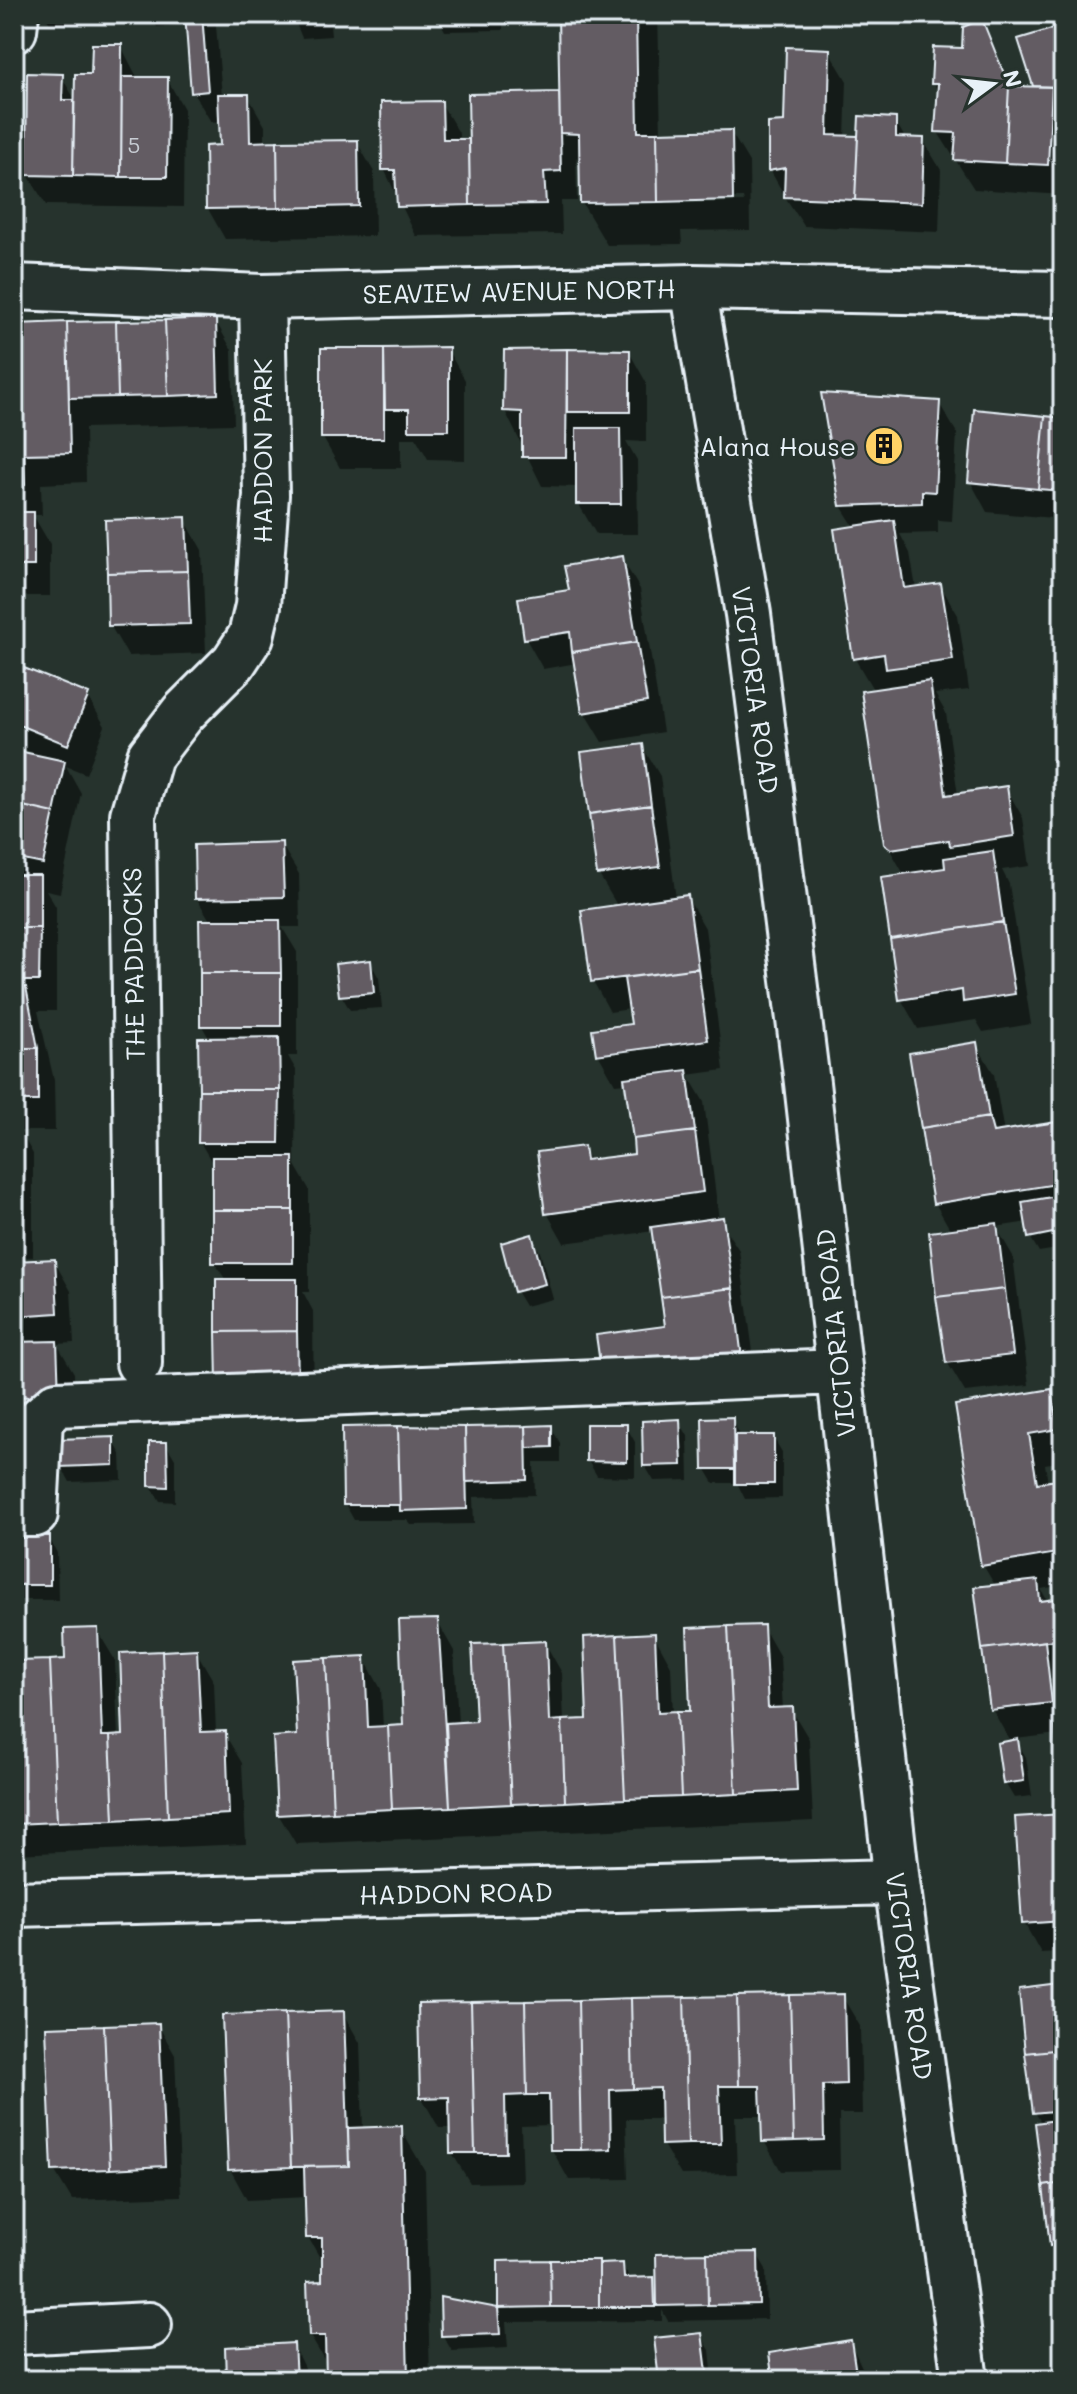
<svg xmlns="http://www.w3.org/2000/svg" width="1077" height="2394" font-family="Mali,sans-serif">
<style>
.shadow{fill:#0007;fill-rule:evenodd}
.building{fill:#635c64;stroke:#e8f1f8;stroke-width:2}
.lines{fill:none;stroke-linecap:round;stroke-linejoin:round}
.minor-casing{stroke:#e8f1f8;stroke-width:50}
.minor{stroke:#26332d;stroke-width:44}
.labels{text-anchor:middle;dominant-baseline:central;stroke-width:7;stroke-linejoin:round;paint-order:stroke}
.number-label{font-size:22px;fill:#c7ccd3}
.street-label{font-size:26px;fill:#e8f1f8;stroke:#26332d}
.poi-label{font-size:26px;fill:#e8f1f8;stroke:#26332d;text-anchor:end}
</style>
<rect width="100%" height="100%" fill="#26332d"/>
<filter id="ink" filterUnits="userSpaceOnUse"><feTurbulence type="fractalNoise" baseFrequency=".0125" numOctaves="2"/><feDisplacementMap in="SourceGraphic" scale="16" xChannelSelector="R" yChannelSelector="G"/><feConvolveMatrix kernelMatrix="1 2 1 2 8 2 1 2 1" color-interpolation-filters="sRGB"/></filter>
<g filter="url(#ink)">
<path class="shadow" d="M44 14H121L90 15V24H50Z
M150 14H215L222 96H248L265 126V143L357 142 374 172 375 236 225 239 208 209 222 147 221 121 211 122 193 92 188 24 157 27Z
M292 14H329L331 36 302 38Z
M436 14H503V30L445 31Z
M560 14H658L661 134 731 132 749 162 750 230 681 231 682 244 607 245 582 203V167L576 157 577 201H561L562 234 416 236 384 169 441 103 459 133V141H471L558 94 561 100ZM743 198 744 202 681 203V199Z
M981 21 1013 88 1036 89 1020 40 1054 30 1063 45V102H1058L1063 111V195L974 189 937 131 939 93 933 83 964 50Z
M121 46 138 79H167L184 109 183 207 46 205 28 175 61 76 76 101Z
M829 51 847 81 845 138H860L895 120 906 140H923L941 170 939 232 804 226 787 200 770 170 786 124Z
M215 320 232 350 234 424 85 428 86 482 41 484 42 515H33L50 544V596H14V404H21L18 326Z
M447 349 465 380V460L428 459 416 438H401V468H340L323 438V350Z
M506 352H629L646 382V442L626 441 637 460 638 534H596L578 503V487L542 486 505 411Z
M939 403 957 433 952 521 938 520V533L900 534 910 553 916 588 940 585 958 615 969 690 935 694 946 713 958 795 1006 788 1023 818 1030 866 1002 870 1009 884 1031 1024 983 1032 976 1020 918 1029 901 999 905 876 886 843 874 691 855 659V528L841 506Z
M1063 420V519L987 512 970 481Z
M185 520 202 550 206 653 128 656 110 625Z
M622 559 640 589 663 732 602 742 584 712 577 663 543 669 526 639 571 591Z
M14 666 87 696 105 726 86 774 66 766 81 793 60 893 46 890 56 907V1011H38L54 1080 55 1131H20L33 1154V1257H14V752L37 755 14 745Z
M642 746 660 776 676 899 687 897 705 928 724 1070 688 1075 704 1102 719 1220 739 1250 758 1388 621 1407 604 1377 667 1327 654 1231 564 1243 547 1213 583 1148 591 1162 636 1156 627 1083 615 1084 598 1054 633 1025 630 1009 610 1012 593 981 618 907 599 875 583 754Z
M281 844 299 874 300 927H282L297 952V1056H288L296 1070 295 1165 309 1189V1292H303L313 1311 314 1414 214 1262V1166L200 1142 210 1040 202 1026 211 922 197 899Z
M370 962 379 978 382 1008 350 1010 341 995Z
M976 1044 994 1074 1004 1133 1063 1123V1248L1039 1252 1030 1237 1028 1222 996 1227 1013 1256 1029 1385 965 1392 947 1362 951 1231 935 1203Z
M531 1237 540 1252 553 1299 525 1306 516 1291Z
M54 1261 71 1291 74 1343 57 1344 74 1373 75 1426 14 1428V1263Z
M1051 1392 1063 1412V1461L1045 1464 1048 1483 1063 1481V1585L1041 1589 1048 1602 1063 1600V1795L1058 1734 1015 1739 1026 1757 1032 1796 1014 1798 1005 1783 1011 1743 992 1709 996 1587 983 1565 957 1407Z
M732 1419 741 1437H773L782 1452V1498L745 1499 737 1483H714L705 1468Z
M679 1421 688 1436 689 1480 654 1481 645 1466Z
M626 1426 635 1442V1477L597 1476 588 1461Z
M551 1427 560 1443V1462H534L535 1495 473 1497 474 1524 411 1525 407 1520H354L345 1504 344 1429Z
M112 1439 121 1454 122 1480 70 1482 61 1466Z
M166 1444 175 1459V1502L160 1501 151 1486Z
M14 1538H49L57 1553 58 1600H16Z
M437 1621 454 1651 458 1724 478 1723 545 1643 562 1673 564 1722 590 1721 654 1635 671 1666 673 1714 692 1713 763 1627 780 1657 783 1710 791 1709 809 1739 813 1821 296 1844 278 1814 299 1737 364 1658 381 1689 383 1728 405 1727Z
M97 1630 115 1660 118 1737H125L196 1651 214 1682 216 1734 224 1733 242 1763 246 1844 14 1854V1746H23L67 1661Z
M1063 1816V1987L1057 1952 1041 1953 1024 1923Z
M1063 1987V2285L1059 2257 1052 2245 1042 2124 1035 2112Z
M842 1996 860 2026 862 2114H839L840 2170 781 2171 764 2141 763 2116H735L737 2174 681 2175 663 2145 662 2119H626L628 2179 569 2180 552 2150V2125L521 2126 523 2182 470 2183 452 2153V2128H439L422 2098Z
M343 2013 360 2043 363 2129 400 2128 425 2171 430 2380H328V2366L310 2336 324 2283V2265L308 2237 307 2197 247 2200 230 2169Z
M158 2025 175 2055 181 2196 72 2200 54 2170Z
M757 2254 766 2269 767 2319 668 2321 662 2310V2321L506 2322 508 2348 452 2351 443 2336 442 2300 500 2310V2263L622 2265 631 2280H653L659 2290Z
M701 2335 710 2350 713 2380H661Z
M850 2342 868 2380H752L775 2376Z
M293 2345 310 2380H228Z"/>
<path class="building" d="M185 14H202L208 91 191 93Z
M290 14H323V21L291 23Z
M558 14H636L638 132H657L658 202 580 203 579 134 560 133Z
M982 19 1009 86 1005 163 954 160 956 133 935 132 938 84H931L933 47 962 48 963 27Z
M1055 28 1063 55V87L1033 86 1018 39Z
M92 44H122L121 177 73 176 75 74H91Z
M786 47 830 49 828 135 858 136 855 200 784 197 785 168 768 171V123L784 122Z
M27 73 63 74 62 100H74L73 176 26 175Z
M122 77H168L167 177H121Z
M1009 86 1052 87 1048 165 1005 163Z
M559 92 561 171 544 172 546 204 470 205 468 94Z
M218 94H249L250 142 277 141 278 208 206 209 205 146 220 145Z
M442 101 443 139H469L470 205 397 207 395 170H382L381 102Z
M859 116 896 118V137L924 138 922 203 855 200Z
M732 130 733 200 658 202 657 132Z
M358 140 359 206 278 208 277 141Z
M216 318 218 394 168 396 165 320Z
M165 320 168 396 118 397 116 321Z
M116 321 118 397 69 398 67 322Z
M67 322 70 453 24 454 25 485H14V402H19L16 324Z
M449 347V430H409V409H385L384 348Z
M321 348H384V438H321Z
M567 349 630 350V412H567Z
M567 349 566 457H522V412L503 411 504 350Z
M821 393 940 401 935 492 922 491V503L840 506Z
M974 409 1045 416 1038 489 968 482Z
M1045 416 1063 418V491L1038 489Z
M576 428H620L621 504H576Z
M14 512H34V566H14Z
M186 517 188 571 107 573 105 520Z
M894 520 904 588 941 583 953 660 886 669 884 654 853 659 834 529Z
M623 556 637 642 572 652 570 632 524 639 518 598 569 590 564 566Z
M188 571 190 624 108 626 107 573Z
M637 642 647 702 582 713 572 652Z
M14 664 89 694 68 745 14 723Z
M930 681 946 795 1007 786 1014 836 950 846 949 840 891 849 884 844 861 691Z
M643 744 651 805 589 814 581 752Z
M14 750 65 761 54 813 14 804Z
M14 804 54 813 43 864 14 858Z
M651 805 660 867 597 875 589 814Z
M282 842 284 897 195 899 194 845Z
M993 851 1003 922 890 939 881 877 945 868 944 858Z
M14 875H40V928H14Z
M688 895 698 968 591 982 581 910Z
M199 920H280L281 973H200Z
M1003 922 1015 994 963 1002 962 990 899 1000 890 939Z
M14 928H40L39 981H14Z
M371 960 374 993 339 996 335 964Z
M698 968 708 1040 596 1055 592 1029 631 1024 624 978Z
M200 973H281V1026H200Z
M14 987H26L38 1048H14Z
M279 1037 280 1090H199L198 1038Z
M977 1042 989 1117 921 1128 909 1053Z
M14 1048H38V1101H14Z
M687 1070 695 1131 633 1139 624 1078Z
M199 1090H280L279 1143H198Z
M989 1117 993 1132 1063 1121V1183L933 1204 921 1128Z
M14 1121H17V1174H14Z
M695 1131 703 1192 545 1214 537 1152 584 1146 586 1160 634 1154 633 1139Z
M212 1157H293V1210H212Z
M14 1174H17V1227H14Z
M1063 1195V1231L1028 1238 1022 1202Z
M212 1210H293V1263H212Z
M723 1217 733 1288 661 1297 651 1227Z
M997 1223 1005 1289 936 1297 929 1232Z
M532 1234 545 1284 514 1292 501 1243Z
M55 1259 58 1313 14 1316V1261Z
M216 1279H297V1331L216 1332Z
M733 1288 742 1358 602 1377 596 1335 665 1326 661 1297Z
M1005 1289 1013 1355 946 1363 936 1297Z
M297 1331 298 1384H217L216 1332Z
M57 1341 59 1396 14 1397V1342Z
M1052 1389 1058 1429 1029 1434 1037 1483 1063 1479V1552L981 1566 955 1405Z
M733 1417 734 1469H703L702 1418Z
M680 1419 682 1465 643 1466 642 1421Z
M586 1424H627V1462L586 1461Z
M552 1425V1447L527 1448 526 1426Z
M398 1426 465 1427 467 1509 400 1511Z
M398 1426 400 1505H343L342 1427Z
M526 1426 527 1480 466 1482 465 1427Z
M735 1435H774V1484H735Z
M114 1437V1465L59 1467 58 1439Z
M149 1442H167L168 1487 149 1486Z
M14 1535 50 1536V1585H14Z
M1038 1580 1040 1601 1063 1598V1639L982 1649 974 1587Z
M438 1619 450 1807 392 1809 388 1726 403 1725 399 1620Z
M764 1625 768 1708 793 1707 797 1791 736 1794 728 1626Z
M728 1626 736 1794 681 1797 677 1711H690L687 1628Z
M98 1628 102 1736H110L114 1820 57 1822 50 1660 65 1659 64 1629Z
M655 1633 658 1712 677 1711 681 1797 625 1799 617 1635Z
M617 1635 625 1799 565 1802 562 1720 587 1719 584 1637Z
M546 1641 549 1721 562 1720 565 1802 511 1804 503 1643Z
M1045 1641 1052 1703 990 1710 982 1649Z
M503 1643 511 1804 450 1807 446 1723 476 1721 472 1644Z
M197 1649 201 1732 226 1731 229 1814 168 1817 162 1651Z
M162 1651 168 1817 114 1820 110 1736 123 1735 120 1653Z
M365 1656 368 1727 388 1726 392 1809 333 1812 326 1658Z
M326 1658 333 1812 277 1815 273 1737 297 1735 293 1660Z
M50 1660 57 1822 14 1824V1744H21L17 1661Z
M1055 1724H1063V1790H1058Z
M1018 1739 1024 1781 1003 1784 997 1743Z
M1063 1814V1921L1022 1924 1015 1817Z
M1063 1950V1985H1060L1055 1951Z
M1060 1985H1063V2049L1025 2053 1019 1990Z
M844 1994 846 2084 823 2085 824 2140 794 2141 790 1995Z
M790 1995 794 2141 762 2142 760 2086H739L737 1996Z
M737 1996 739 2086H719L721 2144H688L684 1997Z
M684 1997 688 2144 661 2145 660 2088 633 2089 631 1998Z
M631 1998 633 2089 610 2090 611 2149 581 2150 578 2000Z
M578 2000 581 2150H550L549 2095H527L525 2001Z
M525 2001 527 2095 505 2096 506 2153H475L471 2002Z
M471 2002 475 2153H450L449 2097 420 2098 418 2003Z
M344 2011 349 2166 291 2167 285 2013Z
M285 2013 291 2167 228 2170 222 2015Z
M159 2023 165 2166 110 2169 104 2025Z
M104 2025 110 2169 52 2171 46 2027Z
M1063 2049V2110L1033 2113 1025 2053Z
M1063 2119V2183L1043 2186 1035 2123Z
M402 2126 408 2380H326L325 2336H309L307 2282 322 2281V2238H306L304 2167 349 2166 348 2128Z
M1063 2183V2244L1050 2246 1043 2186Z
M758 2252 759 2304 708 2305 707 2253Z
M1057 2252H1063V2304Z
M707 2253 708 2305 657 2306 656 2254Z
M550 2260H599V2307H551Z
M550 2260 551 2307 498 2308V2261Z
M623 2263 624 2278 654 2277 655 2307H599V2264Z
M440 2297 498 2308 500 2334 441 2336Z
M702 2333 708 2380H659L654 2338Z
M851 2340 857 2380H740L772 2375 769 2353Z
M294 2343 296 2380H226L225 2347Z"/>
<g class="lines">
<defs>
<path id="minor" d="M14 30 16 14
M14 287 262 297 693 287 1063 294
M693 287 748 614 807 1083 897 1882 965 2380
M139 1363 133 815 150 756 183 713 234 662 251 636 258 606 266 495 262 297
M14 1514H35L40 1419 57 1404 839 1372
M14 1904 897 1882
M14 2332 149 2325"/>
</defs>
<use href="#minor" class="minor-casing"/>
<use href="#minor" class="minor"/>
</g>
</g>
<defs>
<symbol id="building-disc" viewBox="-11 -11 22 22"><circle r="9.5" fill="#ffd166" stroke="#26332d"/><path d="M-4-6H4V6H1V3H-1V6H-4ZM-2.5-4.3h1.7v1.8h-1.7ZM.8-4.3h1.7v1.8H.8ZM-2.5-1h1.7V.8h-1.7ZM.8-1h1.7V.8H.8Z" fill="#111"/></symbol>
</defs>
<g fill-rule="evenodd">
<use href="#building-disc" x="862" y="424" width="44" height="44"/>
</g>
<g class="labels">
<g class="number-label">
<text x="134" y="144">5</text>
</g>
<g class="street-label">
<text transform="translate(519 291) rotate(-1)">SEAVIEW AVENUE NORTH</text>
<text transform="translate(262 451) rotate(-90)">HADDON PARK</text>
<text transform="translate(756 690) rotate(82)">VICTORIA ROAD</text>
<text transform="translate(133 964) rotate(-91)">THE PADDOCKS</text>
<text transform="translate(835 1333) rotate(-96)">VICTORIA ROAD</text>
<text transform="translate(456 1893) rotate(-1)">HADDON ROAD</text>
<text transform="translate(910 1976) rotate(82)">VICTORIA ROAD</text>
</g>
<g class="poi-label">
<text x="856" y="446">Alana House</text>
</g>
</g>
<rect width="1077" height="2394" fill="none" stroke="#26332d" stroke-width="48"/>
<rect x="24" y="24" width="1029" height="2346" fill="none" stroke="#e8f1f8" stroke-width="3" filter="url(#ink)"/>
<g transform="translate(993 84) rotate(75)" stroke="#26332d" stroke-width="6" paint-order="stroke">
<path d="M0-6L14 30L0 20L-14 30Z" fill="#e8f1f8"/>
<text y="-12" font-size="22" font-weight="bold" text-anchor="middle" fill="#e8f1f8">N</text>
</g>
</svg>
